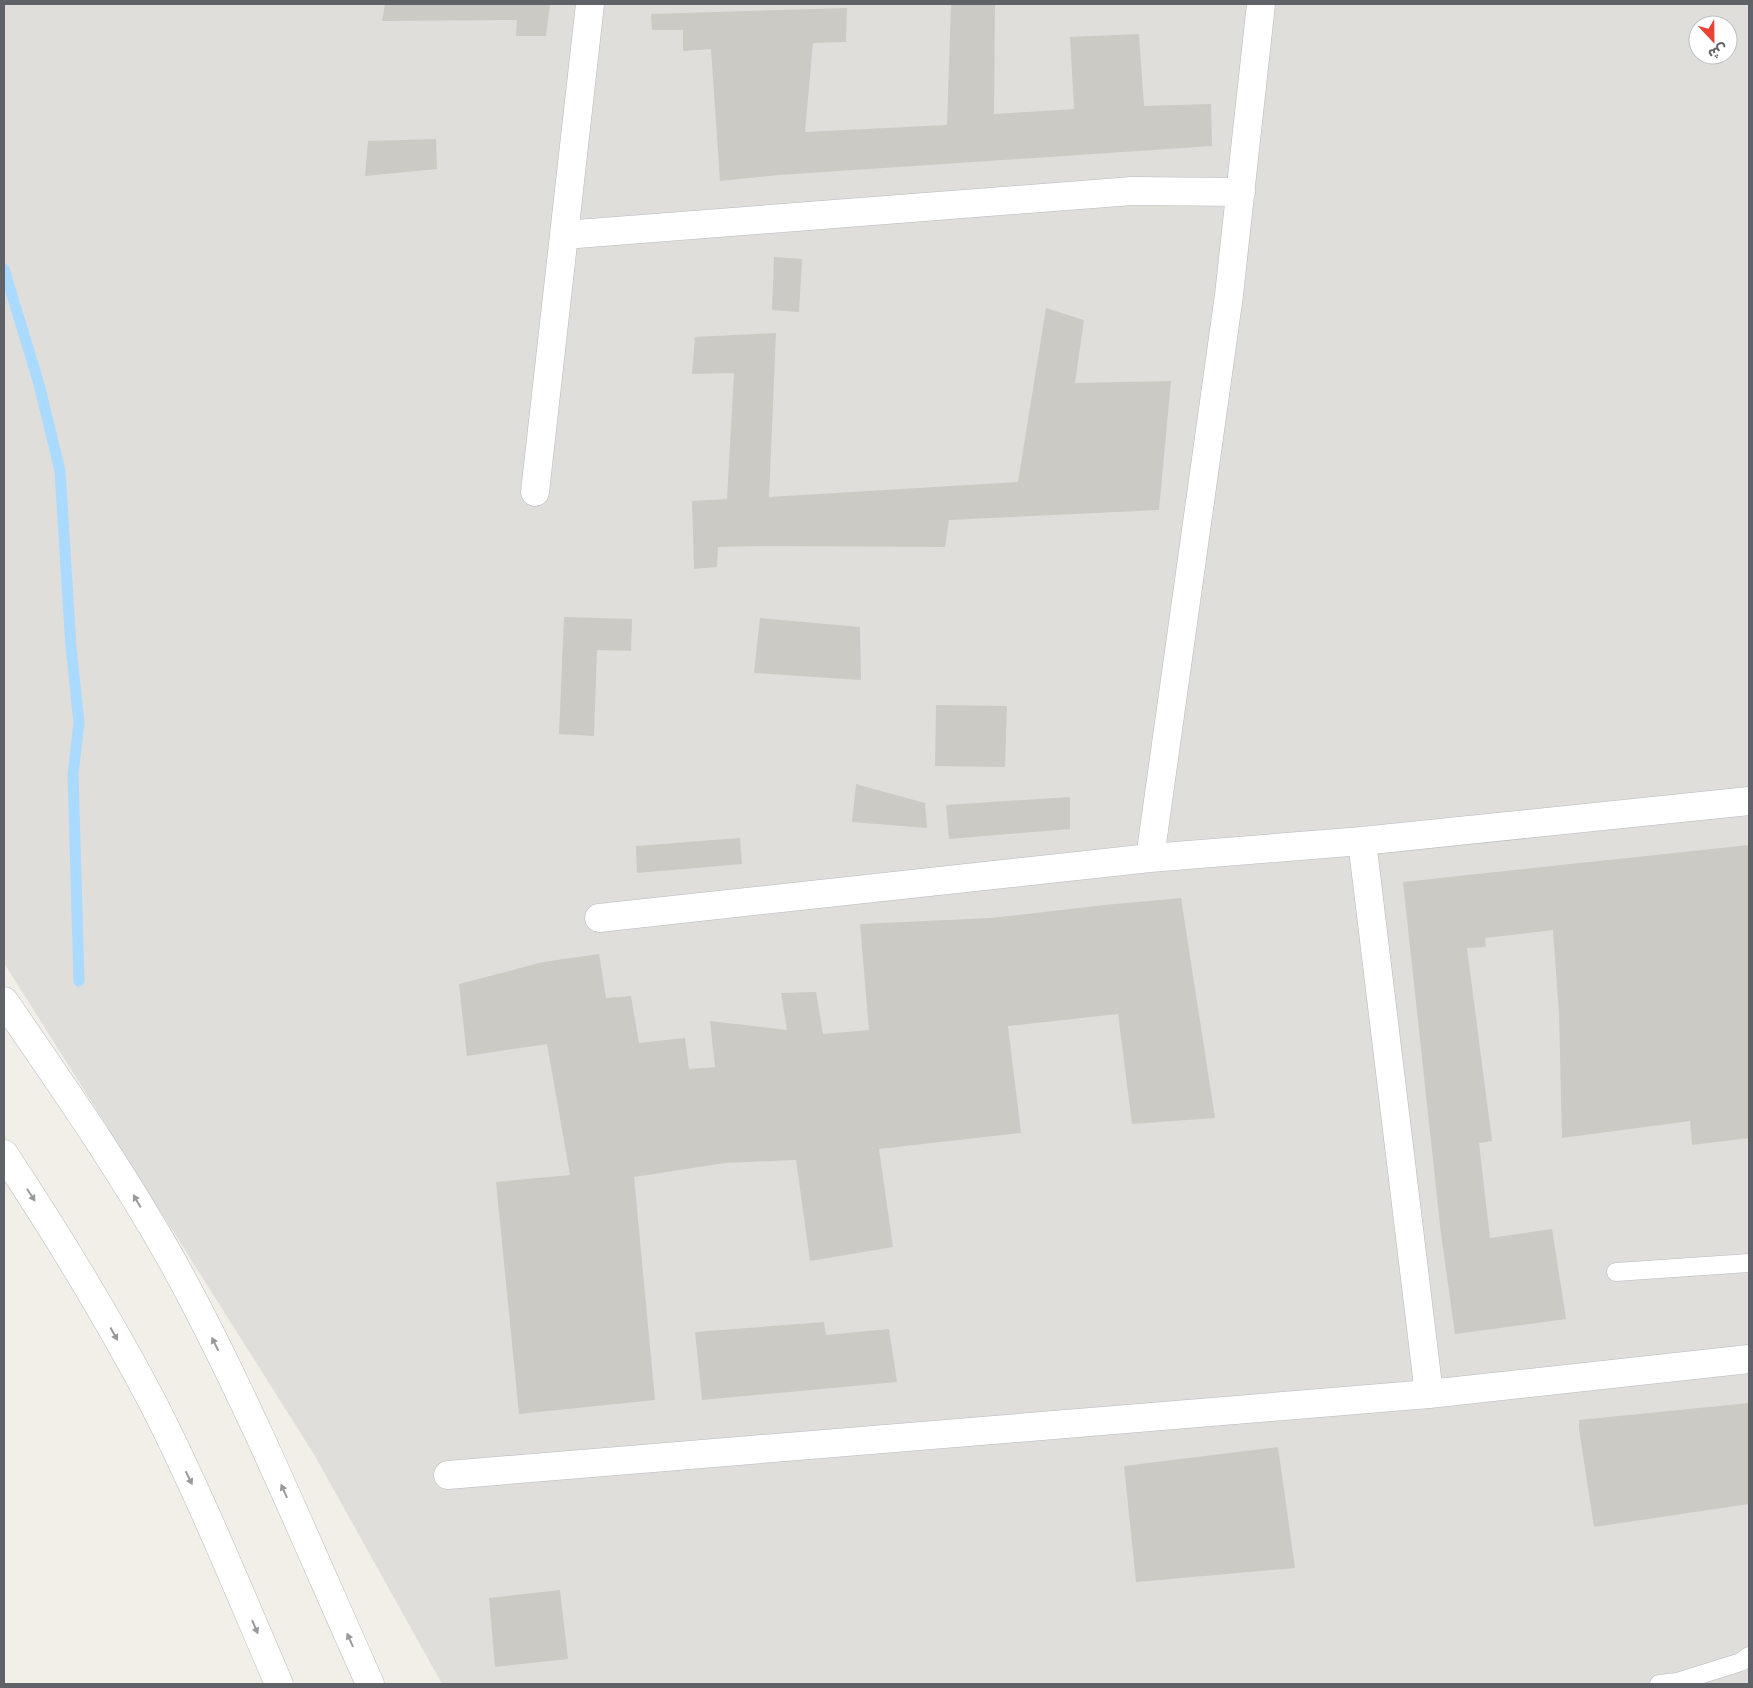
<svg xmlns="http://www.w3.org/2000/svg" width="1753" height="1688" font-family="'Source Sans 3','Noto Sans Arabic',sans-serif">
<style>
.industrial{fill:#e0deda;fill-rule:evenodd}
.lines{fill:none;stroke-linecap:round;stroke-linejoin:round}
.stream{stroke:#aadaff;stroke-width:11}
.building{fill:#cccac5}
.lane-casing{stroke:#b5b8bc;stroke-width:19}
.street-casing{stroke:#b5b8bc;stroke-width:29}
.secondary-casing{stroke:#b6babf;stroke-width:29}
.lane{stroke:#fff;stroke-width:18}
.street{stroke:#fff;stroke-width:28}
.secondary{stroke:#fff;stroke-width:28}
.oneway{fill:#979a9d}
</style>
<rect width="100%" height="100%" fill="#f1efe8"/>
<path class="industrial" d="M4 4H1749V1684H442L315 1456 4 963ZM1698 25H1728V55H1698Z"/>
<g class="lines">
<path class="stream" d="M4 269 39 384 60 471 71 647 79 723 73 774 79 981"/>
</g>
<path class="building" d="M385 4H550L546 36H516L517 20 382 21Z
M951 4H995L994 114 1074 109 1070 37 1139 34 1144 106 1211 104 1212 146 779 175 720 181 711 49 683 51V30H652L651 14 847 8 846 42 813 43 805 132 947 125Z
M436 139 437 169 365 176 368 141Z
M774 257 802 259 799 312 772 310Z
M1046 308 1084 320 1075 383 1171 381 1159 510 949 520 945 547 765 546 718 547 717 567 694 569 692 501 727 499 734 373 692 374 695 337 776 333 769 497 1018 482Z
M564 617 632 619 631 651 597 650 594 736 559 734Z
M760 618 860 627 861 680 754 673Z
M936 705 1007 706 1005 767 935 766Z
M856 784 925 803 927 828 852 822Z
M1070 797V829L949 839 946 805Z
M740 838 742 864 637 873 636 846Z
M1749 845V1138L1692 1145 1690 1121 1562 1138 1559 1014 1553 930 1485 938 1486 947 1467 948 1492 1141 1479 1143 1490 1238 1552 1229 1566 1319 1455 1334 1441 1234 1403 882Z
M1181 898 1215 1118 1132 1124 1118 1014 1008 1026 1021 1133 879 1149 893 1247 810 1261 796 1160 725 1163 634 1177 655 1400 519 1414 496 1182 570 1175 547 1044 467 1056 459 984 543 962 599 954 606 998 631 996 639 1043 685 1038 689 1069 715 1067 710 1021 787 1030 781 993 816 992 823 1034 869 1030 860 924 991 918 1105 905Z
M824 1322 826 1335 889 1329 897 1382 702 1400 695 1332Z
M1749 1403V1504L1594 1527 1579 1429V1420Z
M1278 1447 1295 1568 1136 1582 1124 1466Z
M560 1590 568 1659 495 1667 489 1598Z"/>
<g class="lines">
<defs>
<path id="lane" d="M1616 1272 1749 1263
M1659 1684 1677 1682 1741 1662 1749 1656"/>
<path id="street" d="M564 235 1132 191 1241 192
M535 492 590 4
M1362 841 1429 1394
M1150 858 1229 295 1261 4
M599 918 1150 858 1362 841 1749 801
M448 1475 1429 1394 1749 1359"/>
<path id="secondary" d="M4 1001C66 1091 129 1181 181 1277 252 1409 309 1548 370 1684
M4 1154C57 1234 107 1316 152 1401 199 1493 238 1589 279 1684"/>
</defs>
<use href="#lane" class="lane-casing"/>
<use href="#street" class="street-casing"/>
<use href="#secondary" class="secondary-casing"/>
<use href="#lane" class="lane"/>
<use href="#street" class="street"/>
<use href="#secondary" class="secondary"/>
</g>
<defs><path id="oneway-solid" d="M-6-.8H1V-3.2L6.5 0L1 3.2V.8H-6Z" transform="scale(1.25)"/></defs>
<g class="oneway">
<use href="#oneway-solid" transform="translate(31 1195) rotate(57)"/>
<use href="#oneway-solid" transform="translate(137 1201) rotate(-120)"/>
<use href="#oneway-solid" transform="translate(114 1334) rotate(61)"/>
<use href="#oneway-solid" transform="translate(215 1344) rotate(-117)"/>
<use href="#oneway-solid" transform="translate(189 1478) rotate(64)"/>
<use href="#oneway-solid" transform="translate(284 1491) rotate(-114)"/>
<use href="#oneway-solid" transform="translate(255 1627) rotate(67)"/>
<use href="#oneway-solid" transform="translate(350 1640) rotate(-114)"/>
</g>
<rect width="1753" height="1688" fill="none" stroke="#5f6368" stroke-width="10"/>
<g transform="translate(1713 40) rotate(158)"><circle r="24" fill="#ffffff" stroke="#bfc1c3"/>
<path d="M0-4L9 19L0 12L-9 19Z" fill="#ea4335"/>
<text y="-8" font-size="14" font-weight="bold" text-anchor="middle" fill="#5f6368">ش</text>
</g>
</svg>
